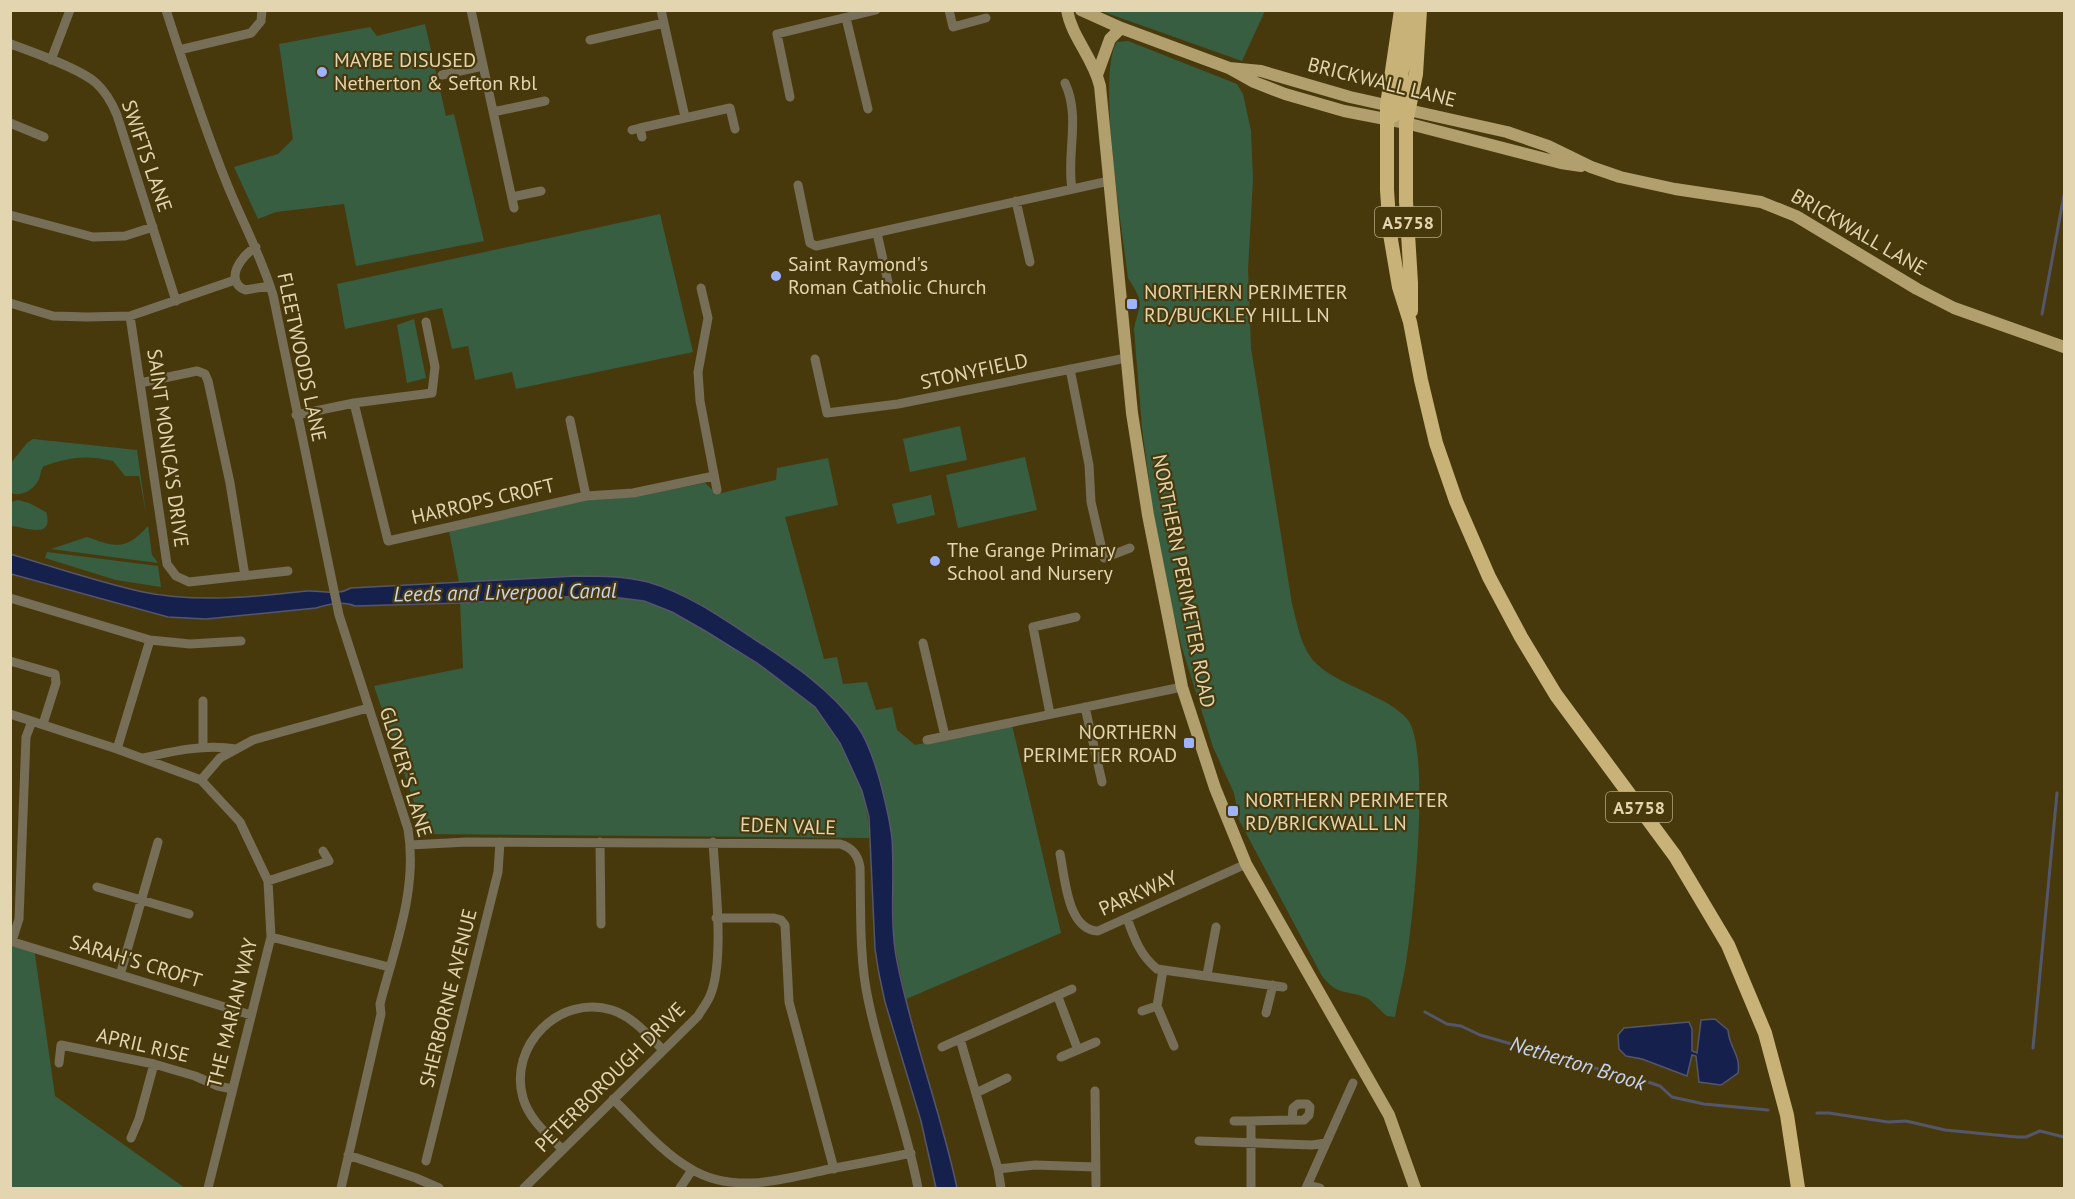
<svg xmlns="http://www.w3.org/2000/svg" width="2075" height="1199" font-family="'PT Sans',sans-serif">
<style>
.green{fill:#375e40}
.water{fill:#16204c;stroke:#54566a;stroke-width:1.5}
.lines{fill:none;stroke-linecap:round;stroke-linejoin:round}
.stream{stroke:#54566a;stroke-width:3}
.minor{stroke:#776e57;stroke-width:9}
.major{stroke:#b19f6e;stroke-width:12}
.highway{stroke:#c8b277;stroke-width:14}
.poi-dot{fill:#9db4fd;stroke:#48390d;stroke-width:2}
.labels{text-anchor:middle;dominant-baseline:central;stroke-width:4.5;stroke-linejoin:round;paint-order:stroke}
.shield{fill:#48390d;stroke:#b4a67f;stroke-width:1.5}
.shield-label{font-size:18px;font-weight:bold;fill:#e3d5b0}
.poi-label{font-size:20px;fill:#e3d5b0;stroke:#48390d;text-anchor:start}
.street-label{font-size:20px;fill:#e3d5b0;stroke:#48390d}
.water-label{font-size:21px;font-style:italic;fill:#c8d2f1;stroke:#48390d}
</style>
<rect width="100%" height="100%" fill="#48390d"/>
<path class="green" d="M1101 11H1265L1242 61Z
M425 24 446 116 454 114 484 241 356 266 344 204 276 212 258 219 234 167 278 154 293 139 279 44 370 27 377 36Z
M1128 41 1237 84 1243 94 1251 131 1253 180 1248 269 1251 348 1292 604C1297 622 1300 644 1312 659 1327 677 1355 686 1375 697 1386 702 1400 710 1408 720 1431 751 1413 921 1406 963 1403 981 1398 999 1395 1017L1387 1016C1380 1011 1372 1000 1365 997 1344 990 1337 995 1322 976L1239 820 1234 793 1213 747 1182 648 1165 579 1152 504 1142 428 1134 329C1135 322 1139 311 1140 305 1140 296 1133 286 1128 278 1123 233 1096 74 1117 42Z
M660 214 693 352 516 389 512 372 475 380 468 346 452 349 442 308 345 329 337 284Z
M414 319 426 378 407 383 397 325Z
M960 426 967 460 910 472 903 439Z
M33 439 137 450 146 513 139 476H125L113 461C83 455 72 457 44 466 40 470 41 474 39 479 34 490 21 497 11 493V463L27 443Z
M1025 457 1037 510 958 528 946 475Z
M828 458 838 505 785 517 824 659 837 657 843 684 867 682 876 710 892 707 897 730 915 745 1012 725 1061 933 906 999 894 941 892 839 889 817 880 780 874 760 859 729 828 692 777 654 700 604 681 594 576 576 459 582 449 531 587 499 633 497 705 483 717 494 776 480 777 468Z
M931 495 935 515 897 524 892 504Z
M18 500 29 503 46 512C55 541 23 526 11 526V502Z
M148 526 152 555 158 563 51 549 87 537C115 547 126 551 148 526Z
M47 552 158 566 161 587 116 580 45 558Z
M596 595C616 598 636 598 655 605 682 614 707 632 731 647 760 666 801 689 822 716 850 750 867 794 870 838L425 834 374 686 463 668 460 603Z
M10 941 34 948 55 1096 185 1188H11Z"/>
<path class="water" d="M10 554C54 567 98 582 143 592 195 603 254 597 307 591 324 590 335 597 351 588L576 576C600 576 624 576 648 582 686 593 718 615 751 637 791 663 830 688 858 727 869 743 875 763 880 781 885 800 890 819 892 839 895 879 889 921 897 961 912 1038 941 1112 957 1188H936L921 1121 885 1002 879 974 875 949 869 817 862 791 840 743 815 707 757 663 707 632 672 612 644 601 596 595 460 603 355 606C344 601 328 604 316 608L206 619 168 617 11 574Z
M1715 1019 1728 1030C1729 1048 1741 1054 1738 1073L1721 1085 1699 1082 1696 1056 1692 1055 1687 1076 1642 1059 1626 1056 1619 1049 1618 1035 1624 1028 1689 1022 1692 1029V1051L1697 1053 1701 1020Z"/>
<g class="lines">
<path class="stream" d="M2042 314 2064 195
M1425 1012 1447 1024 1461 1026 1480 1035 1543 1053 1553 1060 1595 1068 1630 1080 1648 1082 1660 1086 1672 1097 1704 1104 1768 1110
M2033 1048 2057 793
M1817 1113H1829L1888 1122 1906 1121 1945 1130 2017 1137H2026L2040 1131 2064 1137"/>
<path class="minor" d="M166 10C185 69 204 127 227 184 242 221 261 256 273 295L339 615 408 829C418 889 395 946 380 1004L381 1014 341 1188
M471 10 514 208
M661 10 685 117
M949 10 953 27 986 18
M846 18 868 109
M590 40 664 23
M10 46 11 44C33 52 81 69 96 83 106 92 112 103 117 115L176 301
M179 50 251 33 261 21 262 10
M51 60 70 10
M442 75 483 66
M1065 83C1081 117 1066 154 1072 189
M790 97 777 34 876 10
M493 112 545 101
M10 123 44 137
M640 128 730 108 735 129
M632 130 640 128 642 137
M798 185 810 243 816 246 1109 181
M512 197 541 191
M1016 201 1030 262
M10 215 93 237 125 236 153 227
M877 233 890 291
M256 247C242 255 223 280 245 290L270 286
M701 288 708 318 698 372 700 401 717 490
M10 303 53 316 87 317 130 316 235 280
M130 316 167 564 176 576 189 582 288 571
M815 359 827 413 898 404 1126 358
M1070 369 1089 465 1091 502 1104 558 1130 548
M140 383 197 371 205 374 208 381 230 483 245 576
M354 403 388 541 586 496 633 493 714 476
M296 415 354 403 432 393 435 367 426 322
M570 420 586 496
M10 598 150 640 190 644 241 641
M923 643 945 736
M10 661 55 674 56 683 43 724
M1085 707 1102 782
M10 714 117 749 201 780 240 822 268 881 271 937 208 1188
M1050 714 1033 627 1076 617
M927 740 1182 687
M203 747V701
M117 749 150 640
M143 758C174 751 204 744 236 749
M201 780 220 758 253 740 368 708
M600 842 601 924
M410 845 467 842 840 844C851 847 858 855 860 867 861 908 859 958 868 999 881 1063 906 1124 918 1188
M1060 854C1065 877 1067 930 1098 931L1246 864
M268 881 329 861 323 851
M97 887 189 914
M716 918H774L781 920 785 925 789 1002 834 1169
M1127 918C1134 938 1140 955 1157 969L1283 987
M271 937 389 967
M10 941 251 1015
M12 941 19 919 26 737 32 721
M1163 970 1157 1006 1174 1046
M120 975 158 842
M1207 975 1216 927
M1058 997 1078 1050
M1142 1011 1157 1006
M1266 1013 1273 985
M960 1039 998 1169 1001 1188
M942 1047 1072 989
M1061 1057 1096 1042
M59 1063 61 1045 154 1064 195 1076 218 1086 232 1089
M1095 1091 1096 1185
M976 1093 1007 1078
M613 1099C638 1123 661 1152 691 1169 734 1195 785 1179 830 1169 857 1164 884 1159 911 1153
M1234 1121C1258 1121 1281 1120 1304 1120L1309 1115 1310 1107 1307 1104H1298L1293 1108 1292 1120
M131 1138 139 1119 154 1064
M1199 1141 1312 1145 1326 1143
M562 1149C547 1134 529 1119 523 1098 508 1046 559 994 612 1010 633 1017 647 1034 662 1049
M348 1155 416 1178 439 1188
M426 1161 498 872 500 842
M998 1169 1035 1165 1096 1167
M1308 1185 1320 1188
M524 1188 698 1016C702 1009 707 1003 710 996 725 961 715 881 713 842
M680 1188 692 1170
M1251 1188V1121
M1306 1188 1353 1083"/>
<path class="major" d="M1067 10C1072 38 1093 57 1100 86L1132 413 1148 515 1182 687 1215 788 1246 864 1389 1115 1415 1188
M1081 10 1121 28 1229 68 1254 82 1285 94 1344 111 1406 123 1561 163 1581 166
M1229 68 1261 71 1350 97 1507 132 1548 146 1591 167 1620 177 1675 189 1761 202 1796 216 1917 289 1954 308 2064 347
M1097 75 1110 39 1121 28"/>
<path class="highway" d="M1401 10 1387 105V190L1390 234 1399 287 1410 322 1421 380 1436 443 1456 501 1489 577 1521 637 1556 695 1675 856 1728 945 1765 1033 1787 1115 1798 1188
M1387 119 1394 115 1397 107 1408 27 1413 10
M1411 311V283L1406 201V123L1416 74 1420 10"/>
</g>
<g class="poi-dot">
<circle cx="322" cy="72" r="6"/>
<circle cx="776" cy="276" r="6"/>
<rect x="1126" y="298" width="12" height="12" rx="3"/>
<circle cx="935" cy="561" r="6"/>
<rect x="1183" y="737" width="12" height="12" rx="3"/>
<rect x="1227" y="805" width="12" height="12" rx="3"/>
</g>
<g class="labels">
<g class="shield">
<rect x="1375" y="207" width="66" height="30" rx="4.5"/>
<rect x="1606" y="792" width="66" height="30" rx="4.5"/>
</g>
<g class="shield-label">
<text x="1408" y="222">A5758</text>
<text x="1639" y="807">A5758</text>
</g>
<g class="poi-label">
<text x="334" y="60">MAYBE DISUSED<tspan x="334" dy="23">Netherton &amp; Sefton Rbl</tspan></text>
<text x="788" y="264">Saint Raymond's<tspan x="788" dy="23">Roman Catholic Church</tspan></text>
<text x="1144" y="292">NORTHERN PERIMETER<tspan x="1144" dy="23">RD/BUCKLEY HILL LN</tspan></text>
<text x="947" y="550">The Grange Primary<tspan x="947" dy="23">School and Nursery</tspan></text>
<text x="1177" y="732" text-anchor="end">NORTHERN<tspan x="1177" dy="23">PERIMETER ROAD</tspan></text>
<text x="1245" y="800">NORTHERN PERIMETER<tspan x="1245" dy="23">RD/BRICKWALL LN</tspan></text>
</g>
<g class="street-label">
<text transform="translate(1382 82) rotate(14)">BRICKWALL LANE</text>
<text transform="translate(147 156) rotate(71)">SWIFTS LANE</text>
<text transform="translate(1859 232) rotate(30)">BRICKWALL LANE</text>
<text transform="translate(302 357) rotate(78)">FLEETWOODS LANE</text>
<text transform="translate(974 371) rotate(-12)">STONYFIELD</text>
<text transform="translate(168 448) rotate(82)">SAINT MONICA'S DRIVE</text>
<text transform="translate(483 501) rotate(-13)">HARROPS CROFT</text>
<text transform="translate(1184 581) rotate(79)">NORTHERN PERIMETER ROAD</text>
<text transform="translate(406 772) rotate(73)">GLOVER'S LANE</text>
<text transform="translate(788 826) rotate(2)">EDEN VALE</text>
<text transform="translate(1138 893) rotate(-24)">PARKWAY</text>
<text transform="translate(136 961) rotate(17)">SARAH'S CROFT</text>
<text transform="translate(448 998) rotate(-76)">SHERBORNE AVENUE</text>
<text transform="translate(232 1013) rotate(-76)">THE MARIAN WAY</text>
<text transform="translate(143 1045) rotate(13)">APRIL RISE</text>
<text transform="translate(610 1077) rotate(-45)">PETERBOROUGH DRIVE</text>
</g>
<g class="water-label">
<text transform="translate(505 592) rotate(-1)">Leeds and Liverpool Canal</text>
<text transform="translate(1578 1063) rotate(17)">Netherton Brook</text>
</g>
</g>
<rect width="2075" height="1199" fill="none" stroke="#e3d5b0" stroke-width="24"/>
</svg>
